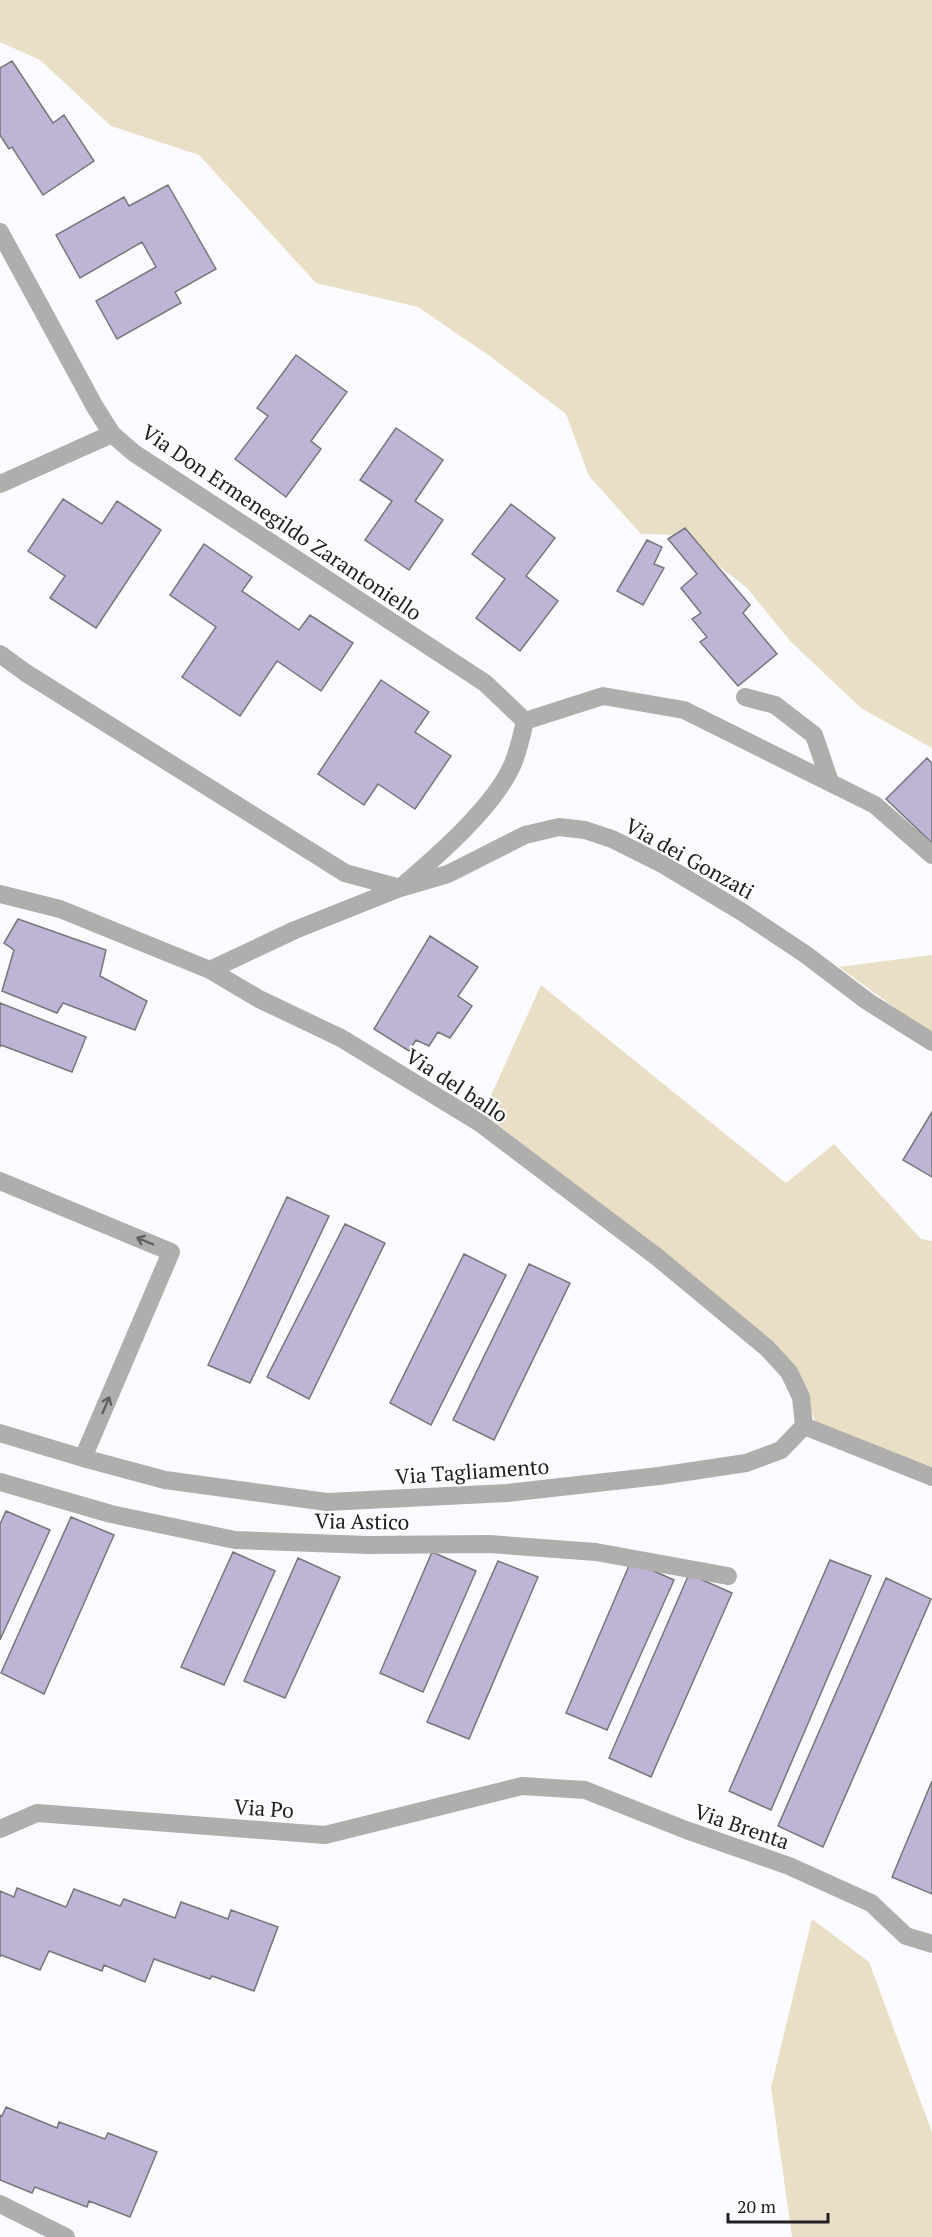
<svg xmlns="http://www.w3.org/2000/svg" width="932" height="2237" font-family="'PT Serif',serif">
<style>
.green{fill:#e9dfc6}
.building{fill:#bdb4d6;stroke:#77767a;stroke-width:1.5}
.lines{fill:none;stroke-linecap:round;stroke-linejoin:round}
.minor{stroke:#afaeac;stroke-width:18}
.oneway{stroke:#616061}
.labels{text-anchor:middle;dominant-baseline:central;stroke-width:4.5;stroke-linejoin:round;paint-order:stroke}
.street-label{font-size:21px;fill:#212123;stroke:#fff}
</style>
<rect width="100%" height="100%" fill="#fbfafe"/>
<path class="green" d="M0 0H932V748L861 708 790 641 747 588 680 535 641 534 589 476 566 414 491 357 418 307 316 283 199 155 111 126 40 60 0 42Z
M932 955V1035L839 967Z
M541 985 786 1183 834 1144 921 1239 932 1241V1467L815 1422 801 1377 773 1341 483 1113Z
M812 1919 869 1962 932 2132V2237H792L771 2087Z"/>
<path class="building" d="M12 61 53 123 64 115 94 161 43 195 12 147 9 149 0 135V68Z
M168 185 216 269 175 292 181 303 117 339 96 301 156 267 142 242 80 278 56 235 124 197 129 206Z
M296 355 347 392 311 441 321 449 286 497 235 459 268 416 257 408Z
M396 428 443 460 415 501 443 520 409 570 365 540 392 501 360 480Z
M63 499 102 524 117 501 161 530 96 628 50 598 65 576 28 551Z
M511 504 555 538 526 576 558 601 520 651 476 618 505 579 472 554Z
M685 528 750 605 743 613 777 654 738 686 700 642 707 637 692 619 701 613 681 588 697 574 668 539Z
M647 540 662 547 654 564 664 568 643 605 617 591Z
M204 544 252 577 242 591 299 630 310 615 353 643 321 691 277 661 240 716 182 677 216 627 170 595Z
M381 680 429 712 415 732 451 756 415 809 378 784 364 805 318 774Z
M927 758 932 763V843L886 799Z
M18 919 106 950 100 976 147 1001 135 1030 63 1003 57 1013 2 991 14 950 4 943Z
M430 936 478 967 458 996 472 1006 450 1038 438 1032 429 1046 416 1040 409 1051 374 1029Z
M0 1003 86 1037 72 1072 1 1045 0 1047Z
M932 1112V1177L903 1160Z
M287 1197 329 1216 250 1383 208 1365Z
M345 1224 385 1243 309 1399 267 1377Z
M464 1254 506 1275 431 1425 390 1403Z
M529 1264 570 1283 494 1440 453 1420Z
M6 1511 50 1530 0 1640V1524Z
M71 1517 114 1535 44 1694 1 1673Z
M233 1552 275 1571 224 1685 181 1667Z
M432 1552 476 1571 423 1692 380 1673Z
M298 1558 340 1577 285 1698 244 1681Z
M830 1560 871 1576 771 1810 729 1791Z
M498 1561 538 1577 469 1739 427 1722Z
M631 1561 674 1580 607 1730 566 1713Z
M689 1574 732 1593 651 1777 609 1758Z
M886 1578 931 1599 823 1847 778 1826Z
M932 1781V1894L892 1877Z
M17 1888 66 1907 74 1889 120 1906 124 1899 175 1918 181 1902 228 1919 231 1910 278 1927 254 1991 212 1976 210 1979 154 1959 145 1982 104 1965 102 1971 49 1951 40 1970 1 1955 0 1957V1891L14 1897Z
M6 2107 57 2128 59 2122 105 2139 108 2133 157 2152 130 2217 89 2201 87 2207 35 2187 32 2193 0 2180V2115L2 2116Z"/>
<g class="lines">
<path class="minor" d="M0 232 95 407 112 434 134 453 485 683 525 721
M0 484 112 434
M0 654 26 673 345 873 400 888C436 857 497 805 514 761 519 748 522 734 525 721
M745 697 775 705 814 735 830 782
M525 721 603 696 684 710 875 805 932 855
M0 894 60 909 210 970 259 999 341 1038 480 1123 657 1257 767 1348 789 1372 801 1397 804 1426
M210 970 295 930 400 888 448 874 525 835 559 827 585 830 612 839 664 865 742 912 805 954 867 1001 932 1042
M0 1181 171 1252 83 1458
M804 1426 932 1477
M0 1433 83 1458 165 1480 327 1502 507 1493 659 1476 746 1463 781 1450 804 1426
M0 1482 111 1514 235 1540 367 1545 489 1544 596 1552 728 1576
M0 1829 37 1813 325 1835 522 1786 585 1790 686 1830 789 1866 871 1903 906 1936 932 1944
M0 2204 66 2237"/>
</g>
<defs><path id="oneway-shaft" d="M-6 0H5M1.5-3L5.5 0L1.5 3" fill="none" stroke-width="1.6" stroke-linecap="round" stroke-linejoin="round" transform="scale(1.5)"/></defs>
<g class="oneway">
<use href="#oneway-shaft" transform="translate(145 1241) rotate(-157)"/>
<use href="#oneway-shaft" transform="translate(106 1405) rotate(-67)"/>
</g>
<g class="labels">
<g class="street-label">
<text transform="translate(282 522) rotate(34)">Via Don Ermenegildo Zarantoniello</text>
<text transform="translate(690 858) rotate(29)">Via dei Gonzati</text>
<text transform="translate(457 1085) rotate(33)">Via del ballo</text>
<text transform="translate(472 1471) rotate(-4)">Via Tagliamento</text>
<text transform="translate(362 1521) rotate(1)">Via Astico</text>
<text transform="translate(264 1808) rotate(4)">Via Po</text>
<text transform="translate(742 1826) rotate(19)">Via Brenta</text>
</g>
</g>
<path d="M728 2213v9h100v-9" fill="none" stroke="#212123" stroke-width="3"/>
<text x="737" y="2213" font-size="18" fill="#212123" stroke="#ffffff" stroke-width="4.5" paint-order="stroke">20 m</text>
</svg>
